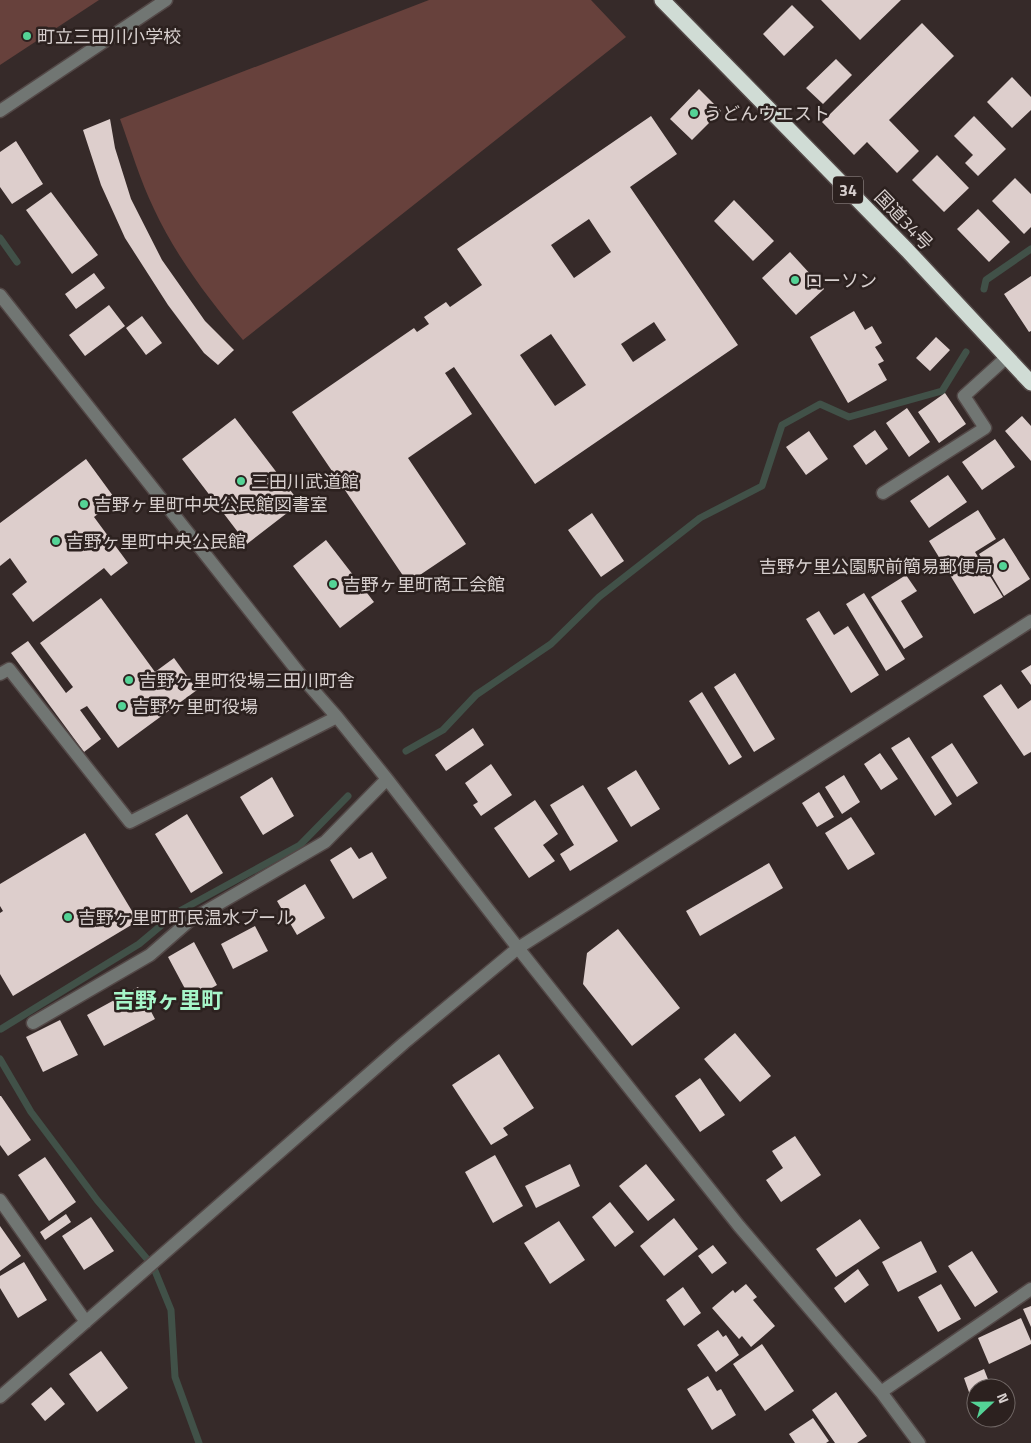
<svg xmlns="http://www.w3.org/2000/svg" width="1031" height="1443" font-family="'Titillium Web','Noto Sans JP',sans-serif">
<style>
.green{fill:#67413c}
.lines{fill:none;stroke-linecap:round;stroke-linejoin:round}
.stream{stroke:#415148;stroke-width:7}
.building{fill:#ddcecc;fill-rule:evenodd}
.minor-casing{stroke:#534847;stroke-width:15}
.highway-casing{stroke:#534847;stroke-width:18}
.minor{stroke:#717673;stroke-width:12}
.highway{stroke:#d0dcd5;stroke-width:15}
.poi-dot{fill:#54d396;stroke:#2c211f;stroke-width:2}
.labels{text-anchor:middle;dominant-baseline:central;stroke-width:5;stroke-linejoin:round;paint-order:stroke}
.shield{fill:#2c211f;stroke:#a49b9a;stroke-width:1}
.shield-label{font-size:16px;font-weight:bold;fill:#d7cfce}
.poi-label{font-size:18px;fill:#d7cfce;stroke:#2c211f;text-anchor:start}
.street-label{font-size:18px;fill:#d7cfce;stroke:#2c211f}
.district-label{font-size:22px;font-weight:bold;fill:#a6f6c9;stroke:#2c211f}
</style>
<rect width="100%" height="100%" fill="#362a29"/>
<path class="green" d="M0 0H99L0 65Z
M429 0H591L626 37 243 340C210 301 175 255 154 209 140 180 131 149 120 119Z"/>
<g class="lines">
<path class="stream" d="M0 238 17 262
M984 289 986 280 1031 249
M406 751 443 730 476 695 551 644 599 597 700 518 762 486 782 425 820 404 849 417 942 391 966 352
M1 1029 139 944 176 913 300 845 348 796
M0 1059 31 1112 97 1200 153 1266 171 1310 175 1377 199 1443"/>
</g>
<path class="building" d="M821 0H901L860 40Z
M792 5 814 27 784 56 763 34Z
M922 23 954 56 889 120 919 151 897 173 867 142 854 155 822 122Z
M836 59 852 75 823 104 806 88Z
M1012 77 1031 97V110L1012 128 987 102Z
M699 89 721 111 692 140 670 119Z
M651 116 677 154 630 187 738 345 535 484 454 367 445 373 472 414 408 458 466 544 408 583 292 412 414 328 417 332 429 324 424 317 446 302 450 307 482 285 457 249ZM589 219 611 252 574 278 551 245ZM654 322 666 340 633 362 621 344ZM551 334 586 385 555 406 520 355Z
M974 116 1006 149 978 176 965 163 973 155 954 136Z
M110 119 115 148 131 199 162 260 205 321 234 350 218 365 204 353 168 305 125 238 101 185 83 130Z
M16 141 43 184 12 204 0 187V152Z
M937 155 969 188 944 212 912 180Z
M1015 178 1031 194V227L1024 234 992 201Z
M51 192 98 255 72 274 26 210Z
M734 200 774 241 753 261 714 221Z
M978 209 1010 242 989 262 957 229Z
M790 252 824 289 796 315 762 278Z
M94 273 105 288 76 309 65 294Z
M1031 276V331L1029 332 1004 294Z
M109 305 125 326 85 356 69 335Z
M854 311 865 330 872 326 882 343 875 347 884 361 878 364 887 380 848 403 810 337Z
M142 316 162 343 146 355 126 328Z
M936 337 950 350 930 371 916 358Z
M945 393 966 424 939 443 918 412Z
M907 408 930 442 909 457 886 423Z
M1022 416 1031 426V461L1005 431Z
M235 418 300 503 247 544 182 459Z
M875 430 888 449 866 465 853 446Z
M809 431 828 459 806 475 786 447Z
M995 439 1015 467 982 490 962 462Z
M86 459 116 500 94 517 128 563 111 576 104 568 33 622 12 594 27 582 10 558 0 566V523Z
M948 475 967 502 929 528 910 501Z
M978 510 996 539 975 552 1003 597 974 614 929 541Z
M592 513 624 561 601 577 568 530Z
M1004 538 1030 579 1004 596 979 554Z
M326 540 374 602 340 628 293 566Z
M906 575 917 591 901 601 923 637 904 649 871 597Z
M864 593 905 659 886 671 846 604Z
M101 598 155 672 174 658 197 690 118 748 87 706 80 710 101 739 84 752 11 653 28 641 66 693 73 687 40 643Z
M819 611 834 635 848 626 879 675 851 693 806 619Z
M1031 665V685L1021 671Z
M735 673 775 739 754 752 714 687Z
M1001 684 1018 709 1031 700V752L1024 756 983 696Z
M702 692 742 757 729 765 689 701Z
M473 728 484 745 446 771 435 755Z
M909 737 952 804 935 816 891 748Z
M952 743 978 783 957 797 931 757Z
M880 753 898 779 881 790 864 764Z
M491 764 512 795 481 816 473 805 478 802 465 783Z
M636 770 660 809 631 827 607 788Z
M844 775 860 802 842 814 825 787Z
M272 777 294 816 263 835 240 797Z
M583 785 618 841 570 871 560 854 574 845 550 805Z
M819 792 834 817 817 827 802 803Z
M535 800 558 834 543 845 555 861 529 878 494 828Z
M187 814 223 873 191 893 155 834Z
M851 817 875 854 848 870 825 833Z
M85 833 138 921 13 996 0 974V913L3 911 0 906V884Z
M351 847 359 859 372 852 387 878 353 899 330 860Z
M769 863 783 888 700 936 686 911Z
M305 884 325 918 297 935 277 901Z
M255 926 268 951 233 969 221 944Z
M618 929 680 1008 632 1046 583 984 587 953Z
M194 942 217 985 191 1000 168 957Z
M138 987 155 1019 104 1046 87 1015Z
M60 1020 78 1055 43 1072 26 1037Z
M735 1033 771 1076 740 1102 704 1059Z
M499 1054 534 1108 503 1128 508 1135 491 1145 452 1085Z
M700 1078 725 1115 700 1132 675 1096Z
M0 1096H1L31 1140 8 1156 0 1145Z
M795 1136 821 1175 781 1202 766 1180 783 1168 772 1151Z
M495 1155 523 1206 493 1223 465 1172Z
M45 1157 76 1202 49 1221 18 1175Z
M570 1164 580 1186 536 1208 525 1186Z
M646 1164 675 1200 648 1221 619 1186Z
M610 1202 634 1232 615 1247 592 1217Z
M66 1214 71 1222 45 1240 40 1232Z
M91 1217 114 1251 84 1270 62 1236Z
M674 1218 698 1249 664 1276 640 1246Z
M860 1219 880 1248 836 1277 816 1249Z
M559 1221 585 1260 550 1284 524 1243Z
M0 1226 21 1256 0 1271Z
M921 1241 937 1272 898 1292 882 1262Z
M713 1245 727 1263 712 1274 698 1256Z
M972 1251 998 1292 975 1307 948 1266Z
M24 1262 47 1300 18 1318 0 1288V1276Z
M858 1269 869 1285 845 1303 834 1288Z
M746 1284 757 1297 753 1300 775 1326 751 1347 742 1336 739 1339 712 1308 733 1290 735 1293Z
M941 1284 961 1319 938 1332 918 1297Z
M683 1287 701 1313 684 1326 666 1300Z
M1031 1306V1327L1023 1309Z
M1021 1318 1031 1341V1344L989 1364 978 1338Z
M718 1330 723 1337 726 1335 739 1355 716 1372 697 1345Z
M762 1344 794 1391 765 1411 733 1364Z
M101 1351 128 1388 97 1412 69 1374Z
M984 1369 991 1387 987 1388H976V1392L970 1395 964 1378Z
M708 1376 717 1391 721 1389 736 1415 712 1430 687 1389Z
M51 1387 65 1404 45 1421 31 1404Z
M836 1392 867 1436 857 1443H835L812 1410Z
M813 1418 829 1441 826 1443H795L789 1434Z"/>
<g class="lines">
<defs>
<path id="minor" d="M0 111 166 0
M0 295 307 683 337 717 387 779 518 948 739 1226 881 1392 919 1443
M883 493 985 428 964 396 1007 357
M0 674 9 669 130 822 337 717
M33 1023 150 955 189 921 325 842 387 779
M0 1200 86 1322
M881 1392 1031 1289
M0 1397 404 1043 518 948 1031 621"/>
<path id="highway" d="M662 0 907 250 1031 383"/>
</defs>
<use href="#minor" class="minor-casing"/>
<use href="#highway" class="highway-casing"/>
<use href="#minor" class="minor"/>
<use href="#highway" class="highway"/>
</g>
<g class="poi-dot">
<circle cx="27" cy="36" r="5"/>
<circle cx="694" cy="113" r="5"/>
<circle cx="795" cy="280" r="5"/>
<circle cx="241" cy="481" r="5"/>
<circle cx="84" cy="504" r="5"/>
<circle cx="56" cy="541" r="5"/>
<circle cx="1003" cy="566" r="5"/>
<circle cx="333" cy="584" r="5"/>
<circle cx="129" cy="680" r="5"/>
<circle cx="122" cy="706" r="5"/>
<circle cx="68" cy="917" r="5"/>
</g>
<g class="labels">
<rect class="shield" x="833" y="176.5" width="30" height="27" rx="4"/>
<g class="shield-label">
<text x="848" y="190">34</text>
</g>
<g class="poi-label">
<text x="37" y="36">町立三田川小学校</text>
<text x="704" y="113">うどんウエスト</text>
<text x="805" y="280">ローソン</text>
<text x="251" y="481">三田川武道館</text>
<text x="94" y="504">吉野ヶ里町中央公民館図書室</text>
<text x="66" y="541">吉野ヶ里町中央公民館</text>
<text x="993" y="566" text-anchor="end">吉野ケ里公園駅前簡易郵便局</text>
<text x="343" y="584">吉野ヶ里町商工会館</text>
<text x="139" y="680">吉野ヶ里町役場三田川町舎</text>
<text x="132" y="706">吉野ヶ里町役場</text>
<text x="78" y="917">吉野ヶ里町町民温水プール</text>
</g>
<g class="street-label">
<text transform="translate(904 220) rotate(46)">国道34号</text>
</g>
<g class="district-label">
<text x="168" y="1000">吉野ヶ里町</text>
</g>
</g>
<g transform="translate(991 1403) rotate(68)"><circle r="24" fill="#2c211f" stroke="#706765"/>
<path d="M0-4L9 19L0 12L-9 19Z" fill="#54d396"/>
<text y="-8" font-size="14" font-weight="bold" text-anchor="middle" fill="#d7cfce">N</text>
</g>
</svg>
